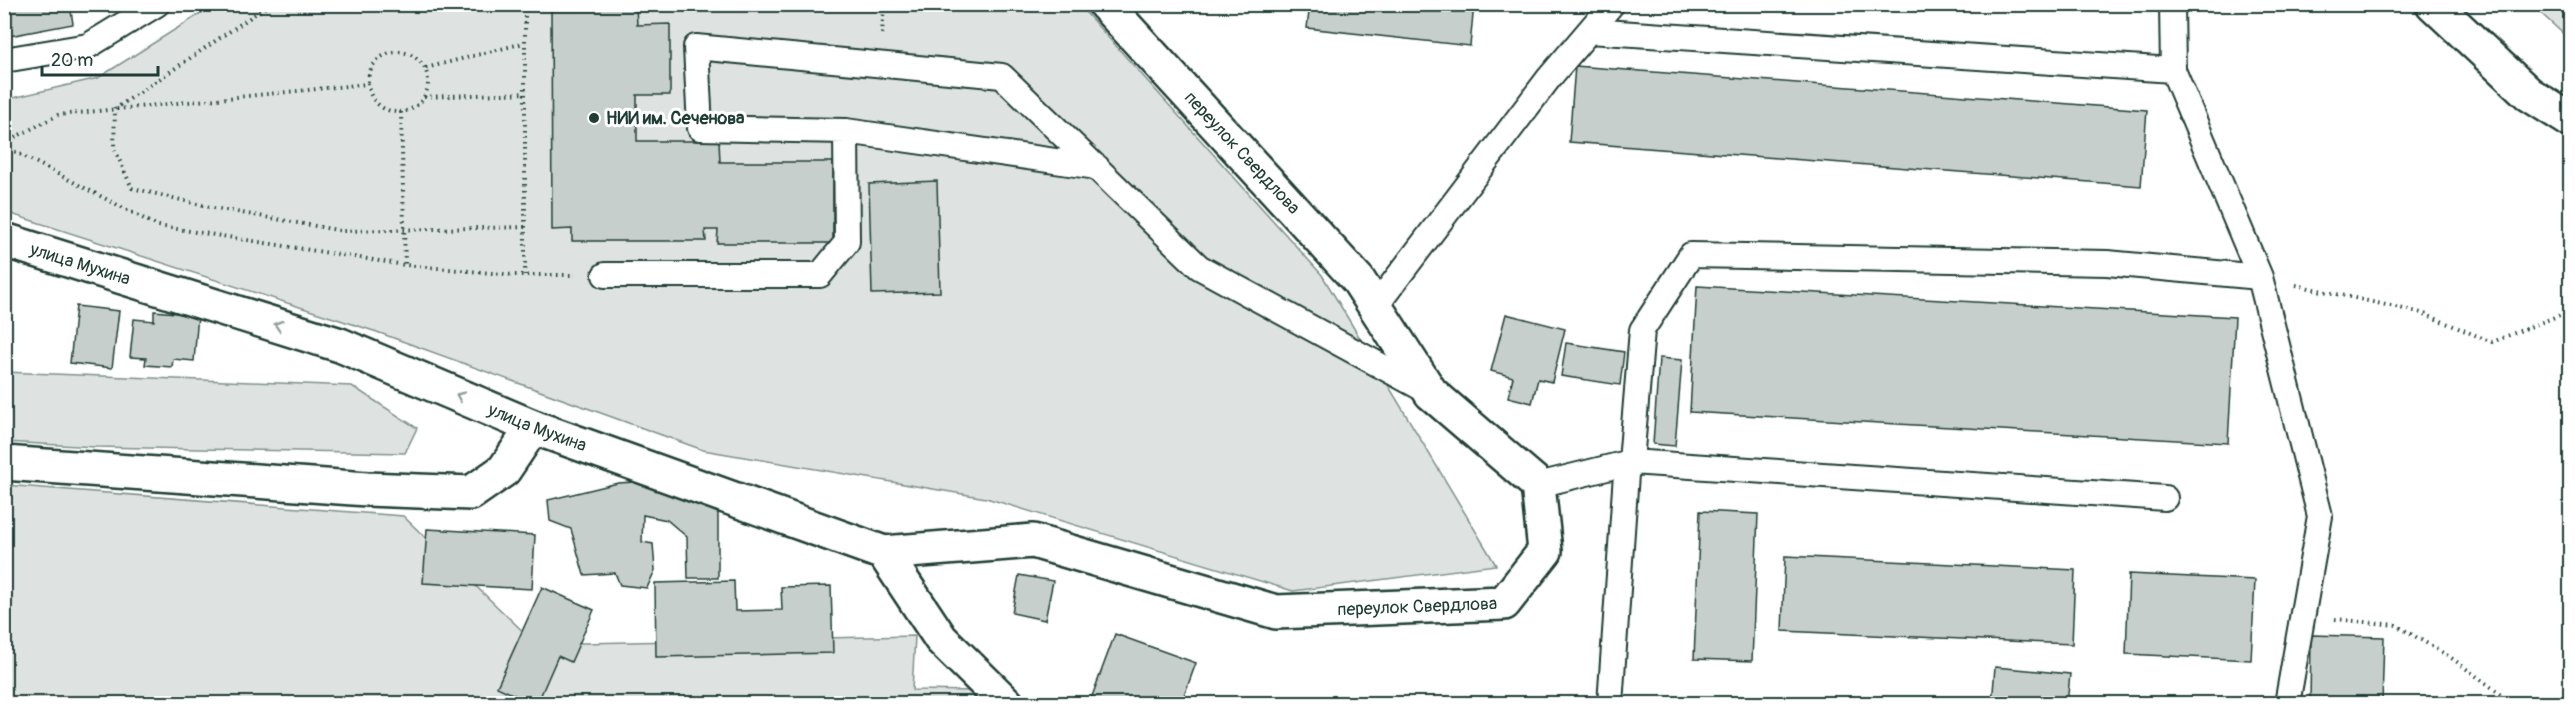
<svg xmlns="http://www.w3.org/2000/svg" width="2575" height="708" font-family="Pangolin,sans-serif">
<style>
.green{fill:#dee3e2;stroke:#7e908b;stroke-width:1.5}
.building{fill:#c7cfcc;stroke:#1f3d34;stroke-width:1.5}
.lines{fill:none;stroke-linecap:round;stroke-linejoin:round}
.lane-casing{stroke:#1f3d34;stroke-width:28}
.street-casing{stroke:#1f3d34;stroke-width:38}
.secondary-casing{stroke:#1f3d34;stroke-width:38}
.path{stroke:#1f3d34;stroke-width:4;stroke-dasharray:1.5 4.5;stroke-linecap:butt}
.lane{stroke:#fff;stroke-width:24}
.street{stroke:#fff;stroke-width:33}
.secondary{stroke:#fff;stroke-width:33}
.oneway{stroke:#8f9e9a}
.poi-dot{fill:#1f3d34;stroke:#fff;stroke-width:2}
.labels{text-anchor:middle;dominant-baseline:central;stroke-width:6;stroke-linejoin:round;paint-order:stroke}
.poi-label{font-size:18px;font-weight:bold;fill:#1f3d34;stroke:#fff;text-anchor:start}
.street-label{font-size:18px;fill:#1f3d34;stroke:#fff}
</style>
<rect width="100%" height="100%" fill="#fff"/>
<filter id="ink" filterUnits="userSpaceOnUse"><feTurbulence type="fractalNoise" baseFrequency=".0167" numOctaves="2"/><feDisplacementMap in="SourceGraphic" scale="12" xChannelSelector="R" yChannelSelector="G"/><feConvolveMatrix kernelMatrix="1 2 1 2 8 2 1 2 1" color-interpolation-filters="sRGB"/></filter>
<g filter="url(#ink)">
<path class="green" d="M214 5H1079L1322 275 1496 565 1293 591 986 498 703 450 377 332 5 212 4 100 98 78Z
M2532 5H2570V40Z
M4 372 352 386 417 428 405 453 96 447 5 442Z
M4 485 403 516 536 644 915 636 912 690 978 691 997 703H5Z"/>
<path class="building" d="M4 4H70L73 24 4 37Z
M551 4H680V7H636L637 25 670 24V95H637V141H719L720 162H833V243H717L718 230H705L706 241H572V229L552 230Z
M1310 4H1474L1470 46 1307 28Z
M1575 66 2147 110 2141 186 1569 142Z
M937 181 940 292 872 294 869 184Z
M1697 286 2235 317 2228 443 1690 412Z
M76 306 119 311 112 368 70 363Z
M154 311 198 315 194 361 173 359 172 367 145 365 146 358 130 357 134 319 154 321Z
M1506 314 1565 329 1552 382 1538 379 1532 403 1508 397 1513 377 1491 371Z
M1566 343 1624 352 1620 385 1561 376Z
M1659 358 1682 360 1675 446 1653 444Z
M652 481 718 513V578H688L687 537 667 520 643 515 642 542 653 544 655 570 647 588 620 585 615 573 584 575 571 529 550 521 548 500 618 483Z
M1700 511 1758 514 1752 661 1694 659Z
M427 529 535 535 532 589 423 583Z
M1785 556 2075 570 2072 644 1782 631Z
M2129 574 2255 580 2251 660 2126 654Z
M1019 575 1053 581 1045 620 1012 613Z
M734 581 735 611 782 610 781 587 831 586 833 653 656 657 655 583Z
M542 587 594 610 571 662 558 656 537 704H534L497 687Z
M1115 634 1196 663 1181 704H1104L1091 699Z
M2311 635 2384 637 2382 704H2310Z
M1995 667 2070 674 2067 704H1992Z"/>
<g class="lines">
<defs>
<path id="lane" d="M2172 4 2173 70
M1589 31 2173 70 2260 277 2320 516 2287 704
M4 60 88 46 157 4
M846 131 700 128 696 47 1002 76 1199 267 1429 392
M605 275H820L847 242 846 131 1097 167
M1375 307 1549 78 1612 4
M1538 485 1631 462 2165 498
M1610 704 1626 474 1631 462 1642 330 1691 255 2107 263 2260 277"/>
<g id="street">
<path id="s1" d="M4 240 340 345 533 427 884 553 941 639 1007 704"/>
<path d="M4 463 367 489 471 493 504 470 533 427"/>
<path id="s2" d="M884 553 1033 541 1276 612 1504 603 1545 551 1538 485 1431 393 1358 280 1105 4"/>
</g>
<path id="secondary" d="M2433 4 2529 94 2570 120"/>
</defs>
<use href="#lane" class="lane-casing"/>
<use href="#street" class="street-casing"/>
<use href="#secondary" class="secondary-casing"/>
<path class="path" d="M270 4 115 109 114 148 132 188 214 208 343 231 526 227
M525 4V275
M882 34 884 4
M368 82a30 30 0 1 1 60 0a30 30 0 1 1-60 0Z
M426 68 524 43
M424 97 526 93
M401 112 405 265
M4 143 58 115 367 84
M4 146 158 226 405 265 513 275H575
M2296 285 2422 313 2492 342 2570 311
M2335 619 2396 625 2453 659 2514 704"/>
<use href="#lane" class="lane"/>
<use href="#street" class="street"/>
<use href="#secondary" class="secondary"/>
</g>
<defs><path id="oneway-chevron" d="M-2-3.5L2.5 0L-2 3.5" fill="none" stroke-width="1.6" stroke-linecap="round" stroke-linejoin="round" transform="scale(1.5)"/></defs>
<g class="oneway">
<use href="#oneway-chevron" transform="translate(278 325) rotate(-163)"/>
<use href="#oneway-chevron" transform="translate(460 396) rotate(-157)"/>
</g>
</g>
<circle class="poi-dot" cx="594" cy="118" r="6"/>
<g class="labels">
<g class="poi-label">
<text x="606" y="118">НИИ им. Сеченова</text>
</g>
<g class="street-label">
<text transform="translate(1242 153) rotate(47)">переулок Свердлова</text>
<text stroke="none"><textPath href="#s1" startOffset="80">улица Мухина</textPath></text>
<text stroke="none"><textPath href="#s1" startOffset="566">улица Мухина</textPath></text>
<text stroke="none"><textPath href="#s2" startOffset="544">переулок Свердлова</textPath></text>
</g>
</g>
<rect width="2575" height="708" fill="none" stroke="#fff" stroke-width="24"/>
<rect x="12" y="12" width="2551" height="684" fill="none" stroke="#1f3d34" stroke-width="2" filter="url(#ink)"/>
<path d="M42 66v9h116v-9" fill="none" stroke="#1f3d34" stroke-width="3"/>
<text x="51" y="66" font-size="18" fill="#1f3d34" stroke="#ffffff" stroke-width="4.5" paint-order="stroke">20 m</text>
</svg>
